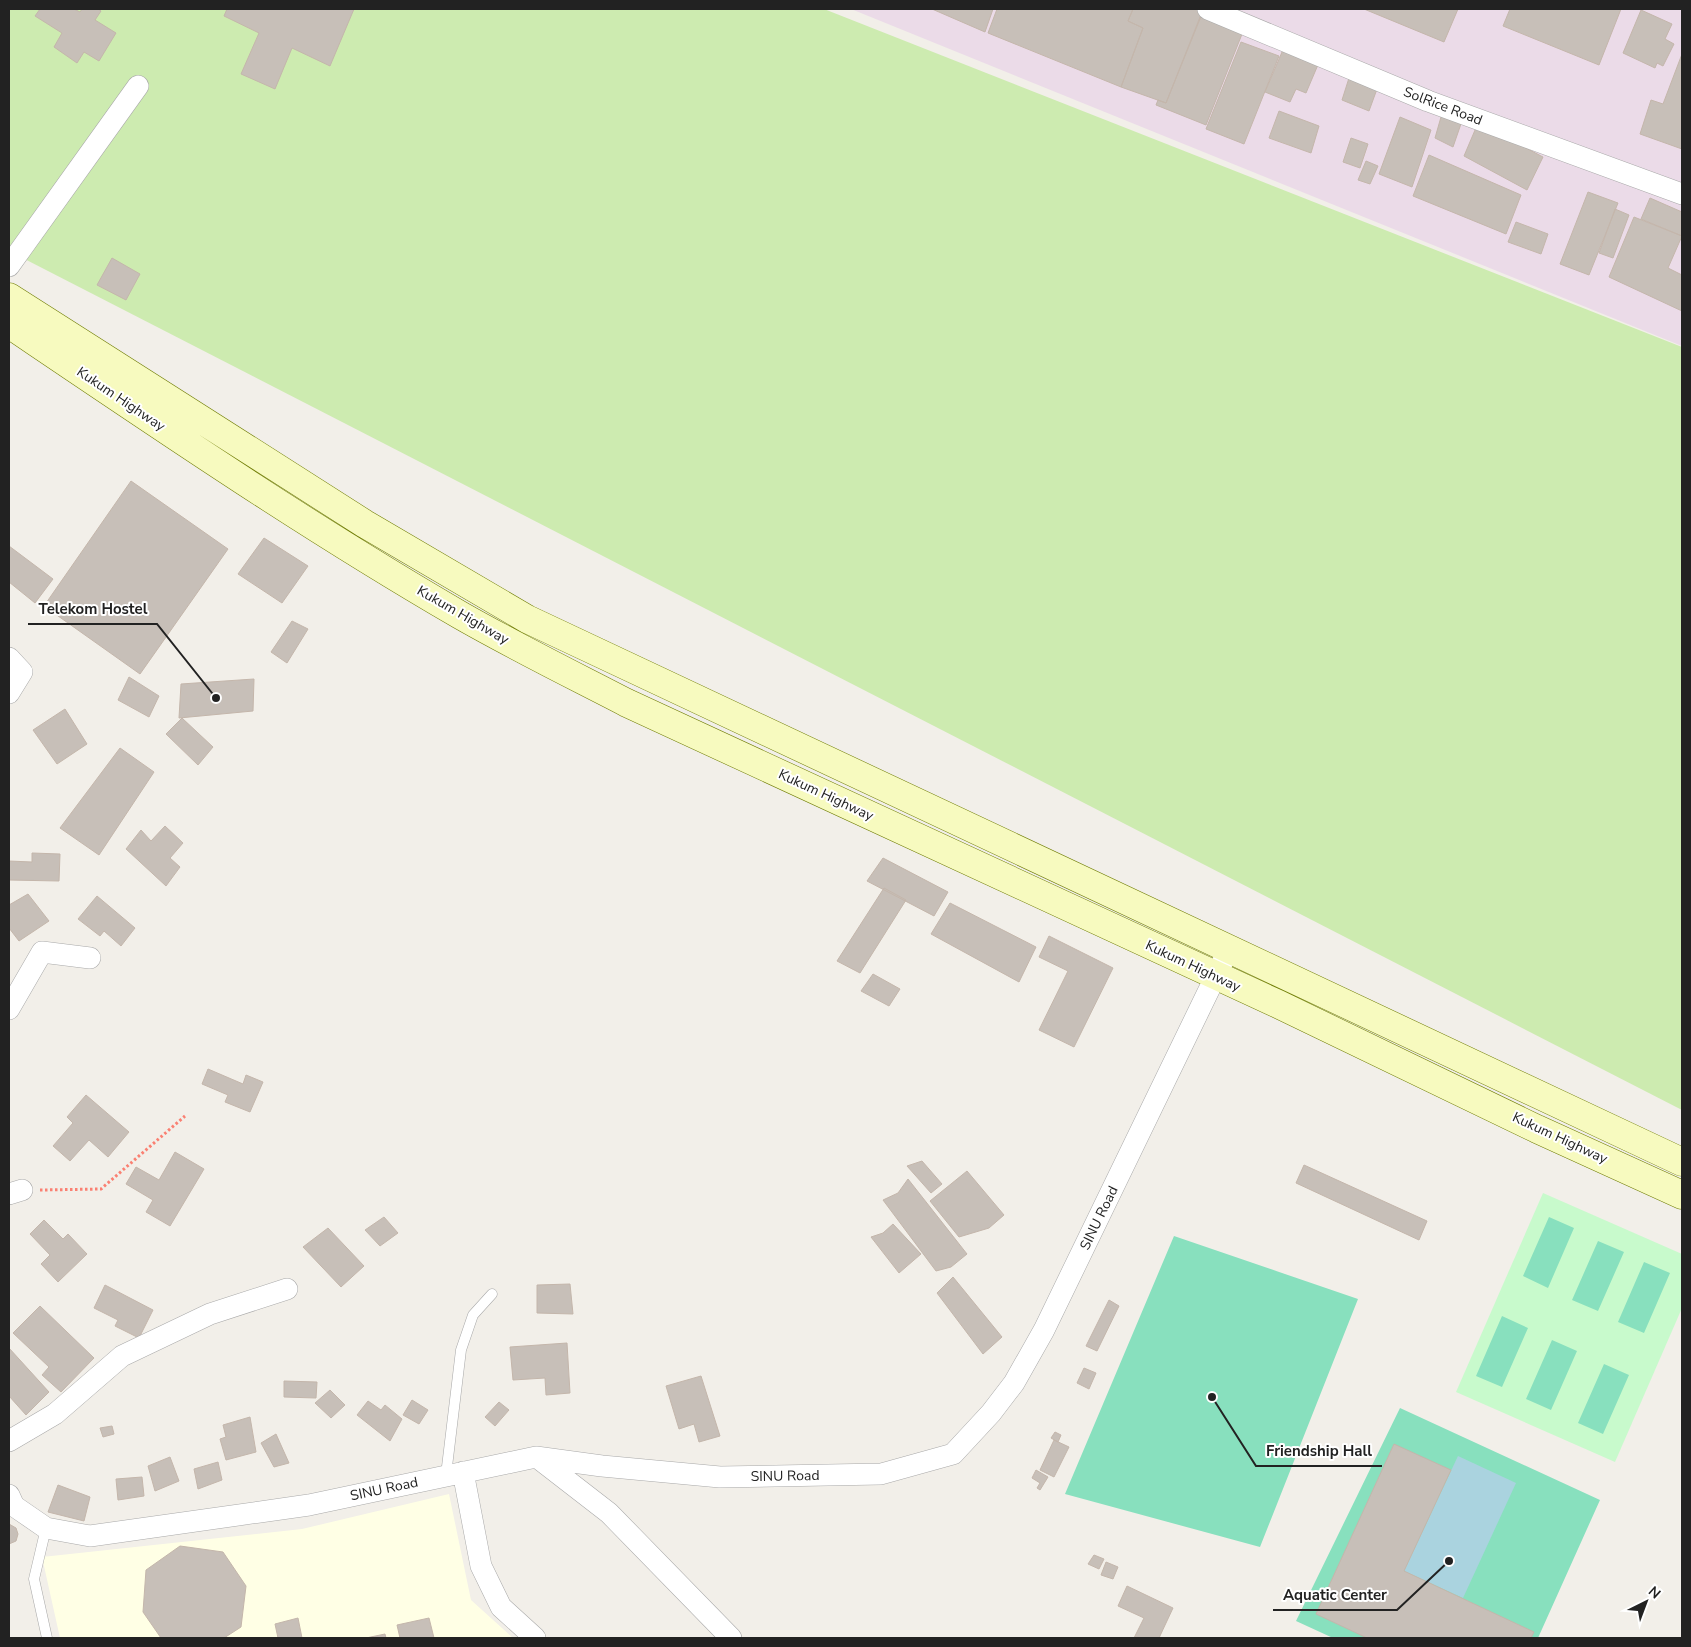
<svg xmlns="http://www.w3.org/2000/svg" width="1691" height="1647" font-family="'Nunito Sans',sans-serif">
<style>
.industrial{fill:#ebdbe8}
.education{fill:#ffffe5}
.grass{fill:#cdebb0}
.park{fill:#c8facc}
.pitch{fill:#88e0be}
.water{fill:#aad3df}
.building{fill:#c7bfb8;stroke:#c4b6ab}
.lines{fill:none;stroke-linecap:round;stroke-linejoin:round}
.lane-casing{stroke:#a9a9a9;stroke-width:11}
.street-casing{stroke:#a9a9a9;stroke-width:22}
.secondary-casing{stroke:#707d05;stroke-width:29}
.path{stroke:#fa8072;stroke-width:3;stroke-dasharray:2.5 2.5;stroke-linecap:butt}
.lane{stroke:#fff;stroke-width:10}
.street{stroke:#fff;stroke-width:21}
.secondary{stroke:#f7fabf;stroke-width:28}
.labels{text-anchor:middle;dominant-baseline:central;stroke-width:4;stroke-linejoin:round;paint-order:stroke}
.street-label{font-size:14px;fill:#222;stroke:#fff}
.leader{fill:none;stroke:#222;stroke-width:2}
.callout-dot{fill:#222;stroke:#fff;stroke-width:2}
.callout-label{font-size:15px;text-anchor:middle;font-weight:bold;fill:#222;stroke:#fff;stroke-width:4;stroke-linejoin:round;paint-order:stroke}
</style>
<rect width="100%" height="100%" fill="#f2efe9"/>
<path class="industrial" d="M851 9H1682V346Z"/>
<path class="education" d="M449 1494 471 1600 513 1638H60L42 1557 302 1529Z"/>
<path class="grass" d="M9 9H824L1682 347V1110L9 251Z"/>
<path class="park" d="M1543 1193 1682 1254V1308L1615 1462 1456 1392Z"/>
<path class="pitch" d="M1549 1217 1574 1228 1548 1288 1523 1276Z
M1174 1236 1358 1299 1260 1547 1065 1494Z
M1598 1241 1624 1252 1598 1311 1572 1300Z
M1644 1262 1670 1273 1644 1333 1618 1322Z
M1502 1316 1528 1328 1502 1387 1476 1376Z
M1552 1340 1577 1351 1551 1410 1526 1399Z
M1604 1364 1629 1375 1603 1434 1578 1423Z
M1400 1408 1600 1500 1538 1638H1333L1296 1621Z"/>
<path class="water" d="M1458 1456 1516 1483 1463 1598 1404 1571Z"/>
<path class="building" d="M40 9H74L80 12 82 9H98L101 11 95 20 116 33 99 61 84 52 77 63 54 47 62 33 35 16Z
M227 9H354L330 66 292 48 275 89 241 74 259 33 224 16Z
M932 9H993L985 32Z
M997 9H1133L1128 21 1143 28 1121 87 988 33Z
M1133 9H1204L1166 103 1121 87 1143 28 1128 21Z
M1364 9H1458L1444 42Z
M1510 9H1621L1599 65 1503 26Z
M1641 10 1672 24 1665 39 1674 44 1663 66 1657 63 1655 68 1623 53Z
M1202 12 1244 29 1206 125 1156 105 1158 100 1166 103Z
M1241 42 1279 56 1244 144 1206 129Z
M1285 45 1320 60 1306 93 1296 89 1290 102 1265 92Z
M1682 54V149L1640 134 1651 100 1663 104Z
M1349 78 1377 89 1369 111 1342 100Z
M1443 110 1463 118 1453 147 1435 138Z
M1279 111 1319 126 1311 153 1269 138Z
M1400 117 1431 130 1412 187 1379 174Z
M1478 123 1543 157 1527 190 1464 156Z
M1351 138 1368 144 1360 168 1343 162Z
M1429 155 1521 195 1506 234 1413 196Z
M1366 161 1378 166 1370 184 1358 180Z
M1588 192 1618 203 1589 275 1560 264Z
M1650 198 1682 212V236L1641 219Z
M1615 209 1629 215 1613 258 1599 253Z
M1634 217 1682 236 1668 268 1682 275V311L1609 277Z
M1516 222 1548 234 1541 254 1508 242Z
M112 258 140 274 126 300 97 285Z
M131 481 228 549 140 674 44 606Z
M264 538 308 566 282 603 238 574Z
M9 546 53 579 35 603 9 582Z
M292 621 308 629 287 663 271 652Z
M129 677 159 696 149 717 118 700Z
M254 679 253 711 179 718 181 684Z
M65 709 87 744 57 764 33 730Z
M182 718 213 747 198 765 166 734Z
M120 748 154 772 99 855 60 828Z
M165 826 183 843 170 858 180 867 166 886 126 849 141 830 151 841Z
M32 853 60 854 59 881 9 880V861L32 862Z
M883 858 948 892 934 916 867 881Z
M884 888 906 900 860 973 837 961Z
M28 894 49 921 19 941 9 928V905Z
M97 896 135 928 121 946 104 931 100 936 78 919Z
M950 903 1036 947 1019 982 931 934Z
M1049 936 1113 968 1074 1047 1039 1030 1068 971 1039 957Z
M873 974 900 989 889 1006 861 991Z
M208 1069 243 1084 246 1075 263 1082 250 1112 225 1102 228 1095 202 1084Z
M86 1095 129 1132 108 1157 89 1140 70 1161 53 1146 73 1123 67 1117Z
M175 1152 204 1169 170 1226 146 1212 153 1200 126 1184 136 1167 159 1180Z
M922 1161 942 1184 931 1193 907 1166Z
M1304 1165 1427 1221 1419 1240 1296 1183Z
M967 1171 1004 1215 989 1228 959 1237 930 1201Z
M908 1179 967 1254 951 1267 936 1271 883 1200 898 1193Z
M384 1217 398 1233 380 1246 365 1230Z
M44 1220 63 1239 68 1234 87 1254 58 1282 41 1264 50 1255 30 1234Z
M893 1224 921 1254 899 1273 871 1237 883 1233Z
M328 1228 364 1266 341 1287 303 1247Z
M953 1277 1002 1337 983 1354 937 1293Z
M570 1284 573 1314 537 1313V1285Z
M105 1285 153 1310 139 1338 115 1326 118 1320 94 1308Z
M1109 1300 1119 1306 1097 1351 1086 1346Z
M40 1306 94 1358 61 1392 42 1375 49 1367 13 1333Z
M567 1343 570 1393 546 1395 545 1378 513 1380 510 1347Z
M9 1348 49 1392 26 1415 9 1396Z
M1084 1368 1096 1373 1089 1389 1077 1383Z
M701 1376 720 1436 699 1442 694 1424 679 1429 666 1386Z
M284 1381 317 1382 316 1398 284 1397Z
M330 1390 345 1405 331 1418 315 1403Z
M412 1400 428 1410 419 1424 403 1415Z
M368 1401 381 1410 385 1405 402 1419 390 1441 357 1415Z
M499 1402 509 1410 495 1426 485 1417Z
M250 1417 256 1452 226 1460 220 1439 226 1437 223 1425Z
M112 1426 114 1434 103 1437 100 1428Z
M1055 1432 1061 1435 1058 1442 1051 1438Z
M276 1434 289 1463 274 1467 261 1443Z
M1054 1440 1069 1447 1054 1477 1040 1470Z
M1394 1444 1451 1470 1404 1571 1534 1632 1531 1638H1367L1316 1614Z
M170 1457 179 1481 155 1491 148 1466Z
M218 1462 222 1480 198 1489 194 1469Z
M1036 1470 1048 1477 1040 1490 1037 1488 1040 1483 1032 1478Z
M142 1477 144 1496 118 1500 116 1479Z
M58 1485 90 1497 84 1521 48 1512Z
M9 1524 16 1528 18 1534 16 1541 9 1544Z
M180 1546 223 1552 246 1586 241 1627 224 1638H161L143 1612 146 1570Z
M1094 1555 1104 1559 1099 1569 1088 1564Z
M1106 1562 1118 1567 1113 1579 1101 1575Z
M1127 1586 1173 1608 1159 1638H1134L1144 1618 1118 1606Z
M298 1618 302 1638H278L275 1624Z
M429 1618 434 1638H400L397 1625Z
M385 1634 386 1638H366Z"/>
<g class="lines">
<defs>
<path id="lane" d="M446 1475 461 1350 473 1315 492 1294
M46 1528 34 1579 47 1638"/>
<path id="street" d="M1208 9 1428 101 1682 194
M9 266 138 86
M9 658 22 672 9 693
M9 1009 42 952 90 958
M9 1194 22 1190
M9 1441 55 1414 122 1356 210 1314 287 1289
M538 1458 609 1513 731 1638
M463 1472 481 1566 501 1607 535 1638
M9 1495 14 1506 46 1528 90 1536 309 1505 536 1457 602 1466 720 1477 881 1474 953 1454 991 1413 1014 1383 1044 1330 1223 961"/>
<path id="secondary" d="M9 297 365 524 527 619 1682 1162
M9 324C157 424 305 525 460 615 514 646 571 674 627 703L1278 1004 1537 1129 1682 1195"/>
</defs>
<use href="#lane" class="lane-casing"/>
<use href="#street" class="street-casing"/>
<use href="#secondary" class="secondary-casing"/>
<path class="path" d="M40 1190 101 1189 185 1116"/>
<use href="#lane" class="lane"/>
<use href="#street" class="street"/>
<use href="#secondary" class="secondary"/>
</g>
<g class="labels">
<g class="street-label">
<text transform="translate(1443 106) rotate(21)">SolRice Road</text>
<text transform="translate(121 399) rotate(34)">Kukum Highway</text>
<text transform="translate(463 615) rotate(30)">Kukum Highway</text>
<text transform="translate(826 795) rotate(25)">Kukum Highway</text>
<text transform="translate(1193 966) rotate(25)">Kukum Highway</text>
<text transform="translate(1560 1138) rotate(25)">Kukum Highway</text>
<text transform="translate(1099 1218) rotate(-64)">SINU Road</text>
<text transform="translate(785 1476) rotate(-1)">SINU Road</text>
<text transform="translate(384 1489) rotate(-12)">SINU Road</text>
</g>
</g>
<path class="leader" d="M216 698L157 624H28M1212 1397L1256 1466H1382M1449 1561L1397 1610H1273"/>
<g class="callout-dot">
<circle cx="216" cy="698" r="5"/>
<circle cx="1212" cy="1397" r="5"/>
<circle cx="1449" cy="1561" r="5"/>
</g>
<g class="callout-label">
<text x="93" y="614">Telekom Hostel</text>
<text x="1319" y="1456">Friendship Hall</text>
<text x="1335" y="1600">Aquatic Center</text>
</g>
<rect width="1691" height="1647" fill="none" stroke="#222222" stroke-width="20"/>
<g transform="translate(1646 1602) rotate(42)" stroke="#ffffff" stroke-width="4" paint-order="stroke">
<path d="M0-4L9 19L0 12L-9 19Z" fill="#222222"/>
<text y="-8" font-size="14" font-weight="bold" text-anchor="middle" fill="#222222">N</text>
</g>
</svg>
